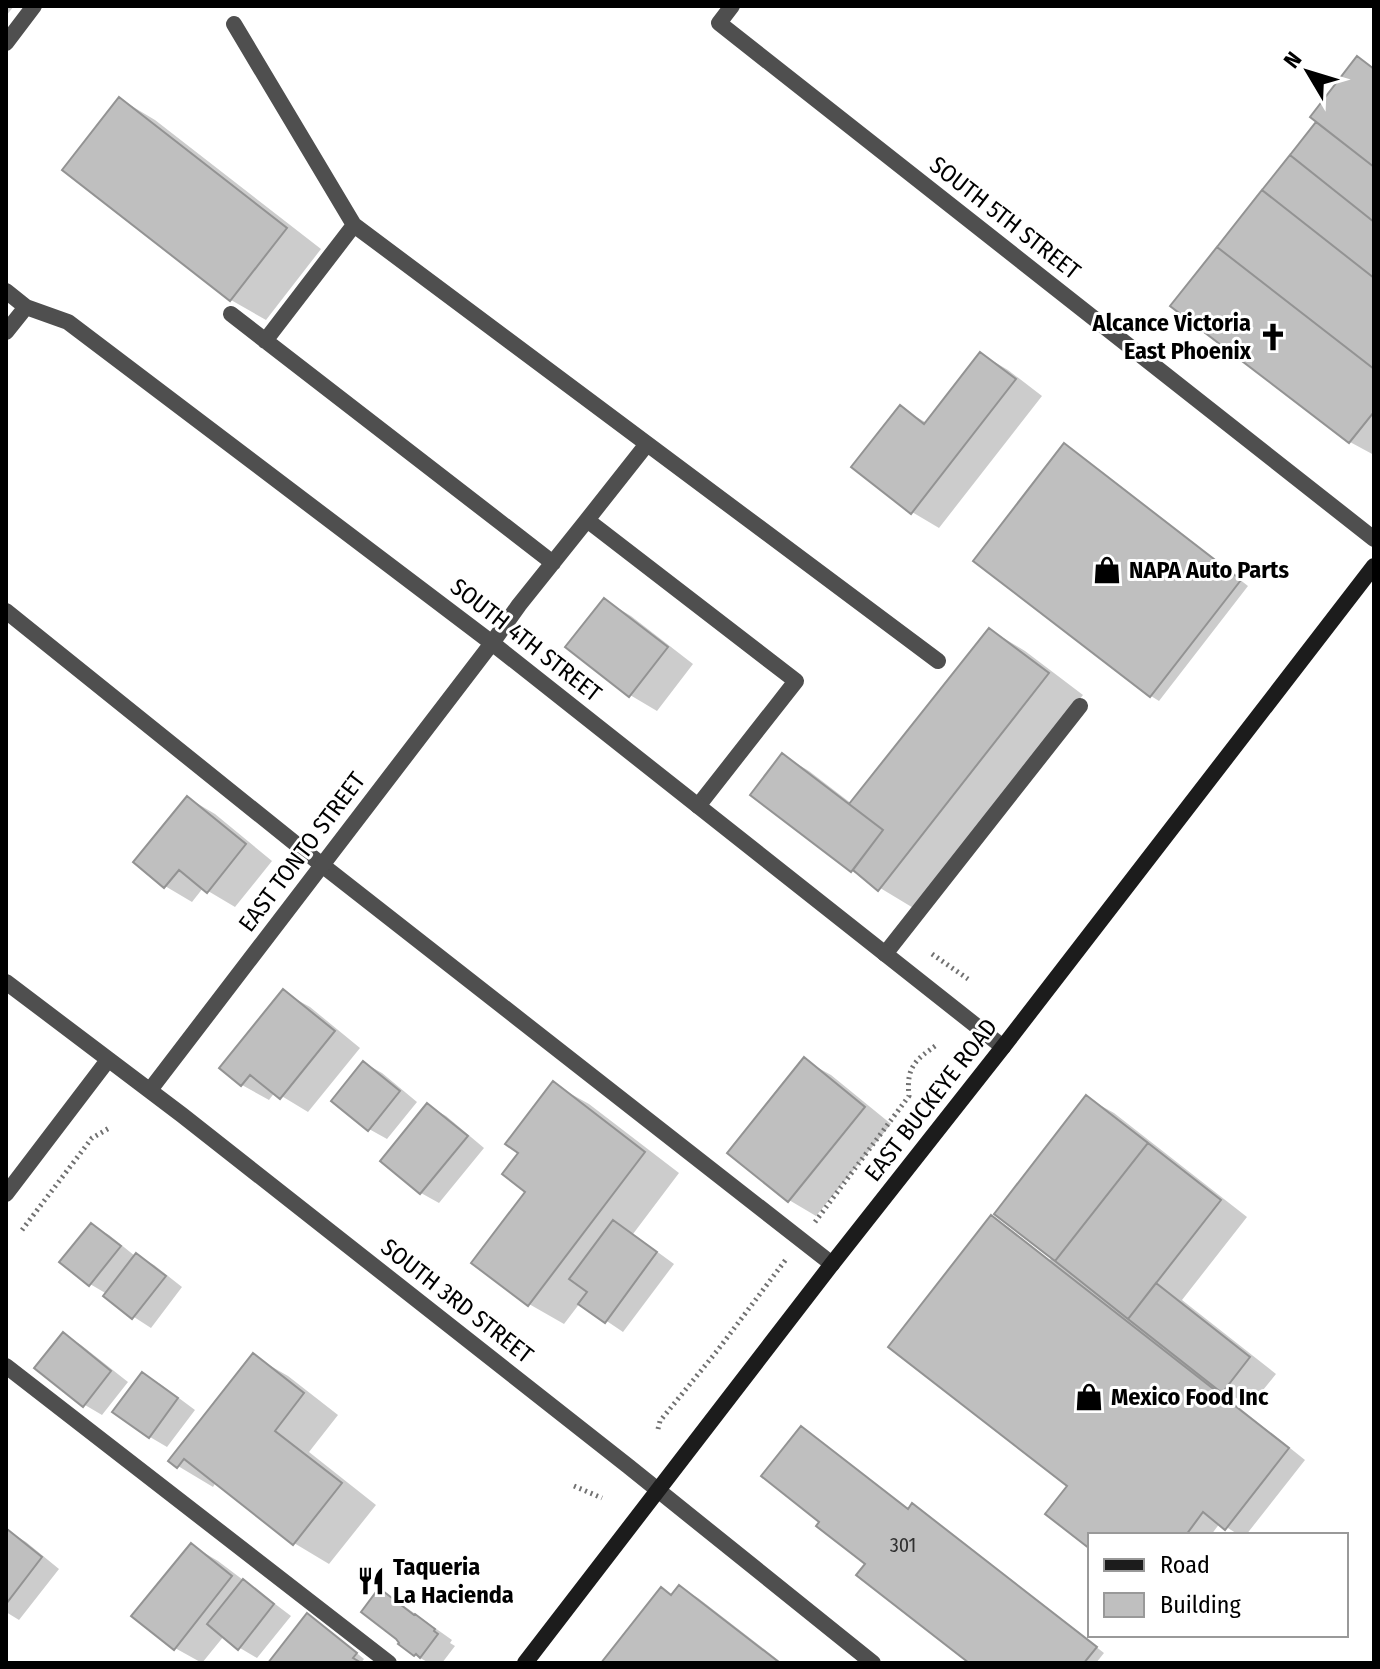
<svg xmlns="http://www.w3.org/2000/svg" width="1380" height="1669" font-family="'Fira Sans Condensed',sans-serif">
<style>
.shadow{fill:#0003}
.building{fill:#bfbfbf;stroke:#939393;stroke-width:2}
.lines{fill:none;stroke-linecap:round;stroke-linejoin:round}
.path{stroke:#717171;stroke-width:5;stroke-dasharray:2 4;stroke-linecap:butt}
.service{stroke:#4f4f4f;stroke-width:16}
.minor{stroke:#4f4f4f;stroke-width:16}
.secondary{stroke:#1c1c1c;stroke-width:16}
.labels{text-anchor:middle;dominant-baseline:central;stroke-width:6;stroke-linejoin:round;paint-order:stroke}
.number-label{font-size:20px;fill:#303030}
.street-label{font-size:24px;fill:#000;stroke:#fff}
.poi-label{font-size:24px;font-weight:bold;fill:#000;stroke:#fff;text-anchor:start}
</style>
<rect width="100%" height="100%" fill="#fff"/>
<path class="shadow" d="M6 6H14L6 16Z
M1358 59 1374 68V455L1350 442 1173 306 1319 122Z
M120 99 155 120 321 249 266 320 231 300Z
M981 354 1008 370 1042 396 939 528 912 512 900 408 927 423Z
M1073 450 1248 586 1159 701 1151 696Z
M604 600 631 616 693 664 657 711 630 695Z
M990 630 1025 651 1083 695 915 909 852 871 753 794 782 755 809 771 852 804Z
M188 798 215 814 272 861 235 907 203 888 192 902 165 886Z
M283 992 310 1007 360 1048 308 1112 275 1092 269 1100 242 1085Z
M804 1060 831 1075 891 1124 816 1216 789 1200Z
M364 1063 382 1073 417 1102 387 1139 369 1129Z
M553 1084 589 1104 679 1173 633 1234 674 1264 623 1332 580 1303 564 1324 529 1304 528 1191 521 1152Z
M1087 1098 1114 1113 1247 1217 1182 1300 1276 1374 1250 1406 1217 1387 1216 1389 1305 1460 1246 1535H1239L1220 1523 1211 1535H1090V1547L1070 1486 991 1218 1009 1228 1050 1260 1052 1257Z
M428 1106 446 1116 484 1148 439 1203 421 1193 383 1161Z
M91 1225 109 1235 135 1256 136 1255 154 1265 182 1287 151 1328 134 1317 106 1295 107 1294 90 1284Z
M63 1334 81 1345 128 1382 102 1415 85 1405Z
M253 1356 288 1376 338 1415 309 1452 376 1505 329 1564 294 1543 216 1482 213 1487 178 1466Z
M142 1374 160 1384 195 1410 167 1447 150 1437Z
M921 1510 1104 1653 1096 1663H972Z
M8 1531 26 1542 59 1569 19 1620 6 1612V1533Z
M191 1545 218 1561 291 1616 257 1658 240 1648 224 1636 202 1663 175 1648Z
M680 1587 698 1598 782 1663H604L661 1589 673 1596Z
M379 1591 397 1601 452 1640 450 1643 455 1646 442 1663H429L415 1655Z
M316 1620 364 1659 361 1663H271Z"/>
<path class="building" d="M1357 56 1374 69V167L1310 117Z
M119 97 287 228 230 301 62 170Z
M1316 122 1374 167V222L1290 155Z
M1290 155 1374 222V278L1262 190Z
M1262 190 1374 278V369L1217 247Z
M1217 247 1374 369V412L1349 443 1170 306Z
M980 352 1016 379 911 514 851 467 900 405 924 424Z
M1064 443 1241 580 1150 697 973 561Z
M604 598 668 647 629 697 565 647Z
M989 628 1049 673 878 891 853 870 883 830 849 804Z
M782 753 883 830 851 872 750 795Z
M187 796 246 844 207 893 179 870 164 888 133 862Z
M283 989 335 1031 280 1099 250 1075 241 1086 219 1068Z
M804 1057 865 1107 788 1202 727 1153Z
M363 1061 400 1091 368 1131 331 1101Z
M553 1081 645 1152 528 1306 471 1263 525 1192 502 1174 518 1153 505 1144Z
M1086 1095 1148 1143 1055 1261 994 1214Z
M427 1103 468 1136 420 1194 380 1161Z
M1148 1143 1221 1200 1128 1319 1055 1261Z
M991 1215 1289 1448 1225 1530 1203 1512 1186 1535H1090V1549L1045 1514 1067 1486 888 1347Z
M613 1220 657 1252 605 1323 578 1304 587 1292 569 1279Z
M91 1223 121 1246 89 1286 59 1262Z
M136 1253 166 1276 132 1319 103 1296Z
M1156 1283 1250 1357 1222 1393 1128 1319Z
M63 1332 111 1371 83 1407 34 1368Z
M253 1353 304 1393 275 1431 342 1483 293 1545 184 1459 177 1468 168 1461Z
M142 1372 178 1398 149 1438 112 1412Z
M801 1426 908 1509 912 1503 1097 1647 1084 1663H969L856 1575 865 1564 816 1526 819 1522 761 1476Z
M7 1529 42 1557 6 1604V1531Z
M191 1543 232 1576 174 1650 131 1616Z
M243 1579 274 1604 238 1650 207 1624Z
M679 1585 780 1663H601L661 1587 671 1595Z
M379 1588 414 1615 415 1614 435 1629 434 1631 438 1634 420 1658 416 1654 414 1656 398 1644 399 1643 396 1639 361 1612Z
M307 1613 357 1653 353 1658 358 1661 356 1663H268Z"/>
<g class="lines">
<path class="path" d="M932 954 968 979
M815 1222 909 1096C906 1067 915 1060 938 1044
M22 1230 92 1138 111 1127
M658 1429 660 1421 717 1351 787 1258
M574 1486 602 1498"/>
<path class="service" d="M234 24 354 225 938 661
M6 43 34 6
M231 314 553 563
M265 341 354 225
M587 520 647 444
M6 611 322 865 832 1264
M492 643 519 605 587 520 796 681 698 806
M885 954 1080 706
M6 1366 389 1663"/>
<path class="minor" d="M732 6 719 23 1374 539
M6 291 26 307 68 322 492 643 1003 1047
M6 332 26 307
M6 982 182 1115 628 1466 873 1663
M150 1090 492 643
M6 1194 108 1060"/>
<path class="secondary" d="M525 1663 832 1264 1003 1047 1374 566"/>
</g>
<defs>
<symbol id="church-bare" viewBox="-9 -9 18 18"><path d="M-1.2-6h2.4v3.5h3.3v2.4h-3.3V6h-2.4V-.1h-3.3v-2.4h3.3Z" fill="#000" stroke="#fff" stroke-width="2.5" paint-order="stroke"/></symbol>
<symbol id="shop-bare" viewBox="-9 -9 18 18"><path d="M-5-2.5h2.3a2.7 3.5 0 0 1 5.4 0H5L5.5 6h-11ZM-1.5-2.5h3a1.5 2.3 0 0 0-3 0Z" fill="#000" stroke="#fff" stroke-width="2.5" paint-order="stroke"/></symbol>
<symbol id="restaurant-bare" viewBox="-9 -9 18 18"><path d="M-5-6h1v4h1v-4h1v4h1v-4h1v5L-1.5 .5V6h-2V.5L-5-1ZM5-6V6H3V1.5H1.5Q1.5-4 5-6Z" fill="#000" stroke="#fff" stroke-width="2.5" paint-order="stroke"/></symbol>
</defs>
<g fill-rule="evenodd">
<use href="#church-bare" x="1253" y="317" width="40" height="40"/>
<use href="#shop-bare" x="1087" y="550" width="40" height="40"/>
<use href="#shop-bare" x="1069" y="1377" width="40" height="40"/>
<use href="#restaurant-bare" x="351" y="1561" width="40" height="40"/>
</g>
<g class="labels">
<g class="number-label">
<text x="903" y="1545">301</text>
</g>
<g class="street-label">
<text transform="translate(1005 218) rotate(38)">SOUTH 5TH STREET</text>
<text transform="translate(526 640) rotate(38)">SOUTH 4TH STREET</text>
<text transform="translate(302 852) rotate(-53)">EAST TONTO STREET</text>
<text transform="translate(931 1100) rotate(-52)">EAST BUCKEYE ROAD</text>
<text transform="translate(457 1301) rotate(38)">SOUTH 3RD STREET</text>
</g>
<g class="poi-label">
<text x="1251" y="323" text-anchor="end">Alcance Victoria<tspan x="1251" dy="28">East Phoenix</tspan></text>
<text x="1129" y="570">NAPA Auto Parts</text>
<text x="1111" y="1397">Mexico Food Inc</text>
<text x="393" y="1567">Taqueria<tspan x="393" dy="28">La Hacienda</tspan></text>
</g>
</g>
<rect width="1380" height="1669" fill="none" stroke="#000000" stroke-width="16"/>
<rect x="1088" y="1533" width="260" height="104" fill="#ffffff" stroke="#999999" stroke-width="2"/>
<rect x="1104" y="1559" width="40" height="12" fill="#1c1c1c" stroke="#999999" stroke-width="2"/>
<text x="1160" y="1573" font-size="24" fill="#000000">Road</text>
<rect x="1104" y="1593" width="40" height="24" fill="#bfbfbf" stroke="#999999" stroke-width="2"/>
<text x="1160" y="1613" font-size="24" fill="#000000">Building</text>
<g transform="translate(1308 72) rotate(308)" stroke="#ffffff" stroke-width="6" paint-order="stroke">
<path d="M0-6L14 30L0 20L-14 30Z" fill="#000000"/>
<text y="-12" font-size="22" font-weight="bold" text-anchor="middle" fill="#000000">N</text>
</g>
</svg>
